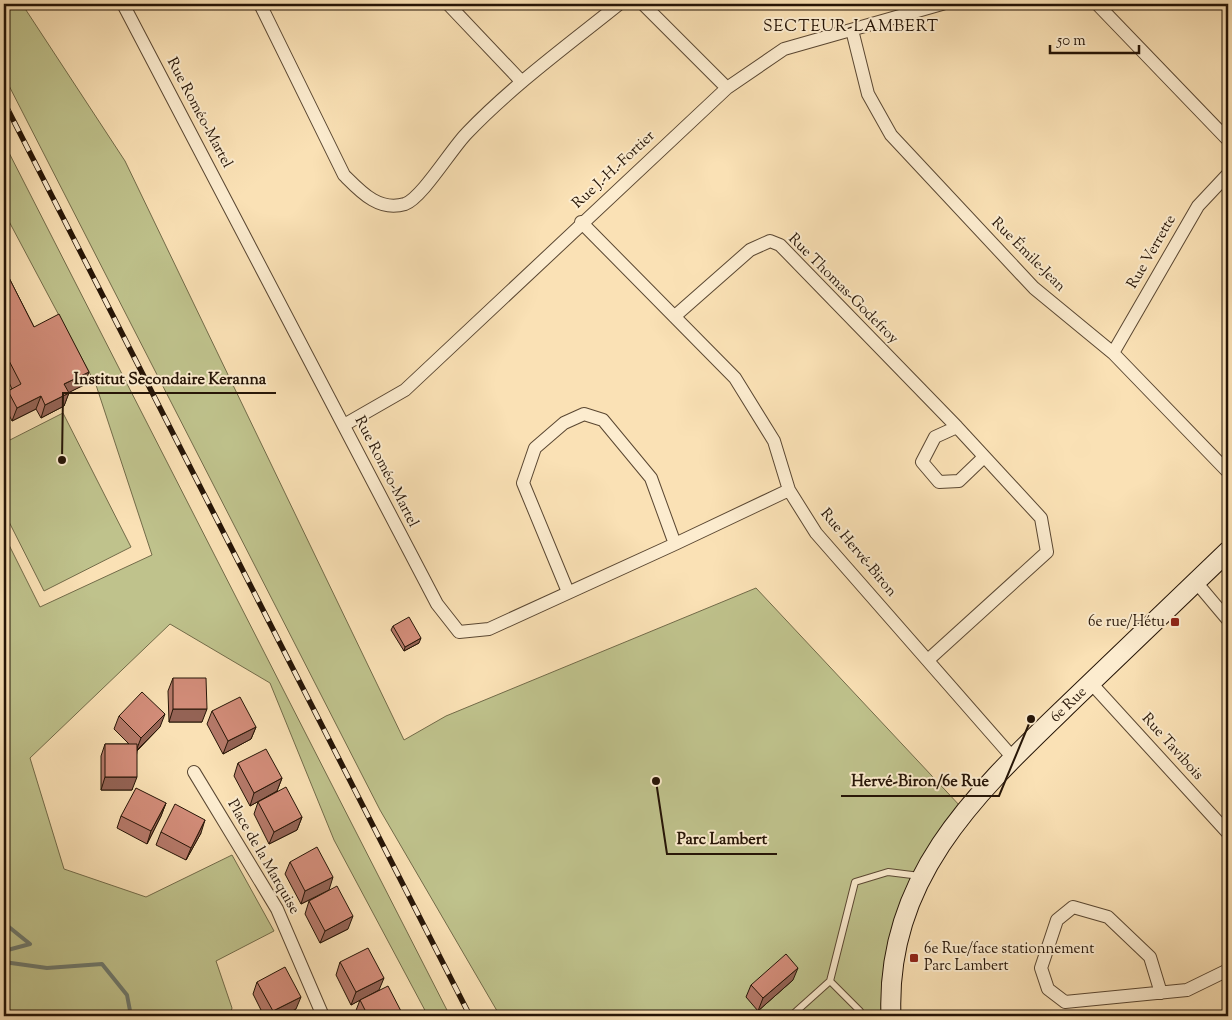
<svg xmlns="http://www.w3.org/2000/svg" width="1232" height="1020" font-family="'Sorts Mill Goudy',serif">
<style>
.green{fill:#bfc28c;stroke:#726b49}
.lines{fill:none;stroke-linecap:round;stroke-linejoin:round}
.stream{stroke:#6e796d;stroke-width:4}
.lane-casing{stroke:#5a4732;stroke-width:8}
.street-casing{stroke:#5a4732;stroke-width:14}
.secondary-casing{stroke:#251406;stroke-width:21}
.lane{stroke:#fceccf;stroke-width:6}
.street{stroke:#fceccf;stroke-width:12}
.secondary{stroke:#fceccf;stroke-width:19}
.rail-casing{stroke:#251406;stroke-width:5.5}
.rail{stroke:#fceccf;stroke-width:4;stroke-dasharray:11;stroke-linecap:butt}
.wall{fill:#b57969;stroke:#251406}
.shaded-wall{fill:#946355;stroke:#251406}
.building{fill:#d38d7a;stroke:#251406}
.poi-dot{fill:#8f2418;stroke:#fceccf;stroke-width:2}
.labels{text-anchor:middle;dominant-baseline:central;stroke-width:4;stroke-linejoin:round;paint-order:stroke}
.street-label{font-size:15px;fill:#251406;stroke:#fceccf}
.poi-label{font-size:15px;fill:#251406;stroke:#fceccf;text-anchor:end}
.neighbourhood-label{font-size:16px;letter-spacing:1px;fill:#251406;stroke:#fceccf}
.leader{fill:none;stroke:#251406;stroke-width:2}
.callout-dot{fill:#251406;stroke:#fceccf;stroke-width:2}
.callout-label{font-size:16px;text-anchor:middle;font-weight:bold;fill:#251406;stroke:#fceccf;stroke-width:4;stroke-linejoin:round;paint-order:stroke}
</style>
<rect width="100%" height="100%" fill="#fae1b5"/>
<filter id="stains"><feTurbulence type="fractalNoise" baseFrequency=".004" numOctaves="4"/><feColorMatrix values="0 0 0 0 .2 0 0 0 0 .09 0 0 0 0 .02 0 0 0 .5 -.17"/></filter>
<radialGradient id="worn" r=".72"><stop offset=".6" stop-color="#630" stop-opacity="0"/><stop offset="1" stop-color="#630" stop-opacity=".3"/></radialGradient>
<path class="green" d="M4 4H22L125 161 404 740 446 716 756 588 961 807 893 963 899 1016H500L380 810 4 76Z
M4 143 450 1016H428L334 840 270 683 170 624 30 758 64 869 146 897 232 855 274 931 216 961 232 1008 230 1016H4V535L40 607 152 555 96 385 4 212Z
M63 413 131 547 44 591 4 512V443Z"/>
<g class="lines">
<path class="stream" d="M4 923 30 944 4 951
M4 962 47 968 102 964 127 995 131 1016"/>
<defs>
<path id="lane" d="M830 981 855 882 888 872 920 876
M791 1016 830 981 860 1011V1016"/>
<path id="street" d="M123 4 437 604 459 632 489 629 675 544 789 490
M260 4 344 175C361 192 379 212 405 204 422 198 452 148 467 133 513 85 568 45 619 4
M448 4 522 82
M643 4 727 88
M1097 4 1228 140
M852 30 868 94 891 135 1034 288 1113 353 1228 472
M581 222 735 378 774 441 789 490 816 533 1013 758
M675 316 750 250 770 241 780 245 957 427 1041 518 1047 552 928 660
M1113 353 1198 206 1228 174
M344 425 405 390 727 88 784 49 942 4
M957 427 935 437 922 462 939 482 959 481 984 457
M1196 582 1228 620
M568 592 523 483 535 448 564 423 584 414 603 420 651 478 675 544
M1091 683 1228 833
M194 772 277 909 323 1016
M1161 993 1150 957 1108 917 1073 907 1057 920 1041 968 1048 989 1065 1002 1187 990 1228 970"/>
<path id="secondary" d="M891 1016C885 872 984 786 1078 695 1128 647 1178 599 1228 551"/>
</defs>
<use href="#lane" class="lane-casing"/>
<use href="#street" class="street-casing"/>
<use href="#secondary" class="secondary-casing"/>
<use href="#lane" class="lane"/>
<use href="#street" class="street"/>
<use href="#secondary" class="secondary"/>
<defs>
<path id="rail" d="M4 102 470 1016"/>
</defs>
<use href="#rail" class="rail-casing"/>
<use href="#rail" class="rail"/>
</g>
<path class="wall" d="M4 268 34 327 84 385 69 392 64 406 41 418 36 409 12 421 4 405V402L8 391 12 389 4 372Z
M393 626 419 643 404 651 391 630Z
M173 678 202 722H169L168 691Z
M212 711 256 727 251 739 223 754 207 724Z
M119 716 160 727 137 751 132 790H101V756L105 744H129L114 729Z
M238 763 282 778 277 791 250 806 234 776Z
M258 802 302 817 297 830 269 844 254 814Z
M166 803 161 816 147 844 117 828 121 816Z
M161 832 201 833 186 860 156 845Z
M290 862 329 890 301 904 285 874Z
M309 901 348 929 320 943 305 914Z
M340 962 379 990 403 1016H357L355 1013 360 1000 351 1005 336 975Z
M793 980 758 1011 746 997 751 985Z
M257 982 296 1009 283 1016H264L253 994Z"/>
<path class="shaded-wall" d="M9 226 4 239V228Z
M89 372 84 385 60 397 64 384Z
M69 393 64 406 41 418 45 405Z
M41 396 36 409 12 421 17 408Z
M421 638 419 643 404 651 405 647Z
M173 709H207L202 722H169Z
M165 714 160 727 136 751 141 738Z
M256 727 251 739 223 754 228 741Z
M105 777H137L132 790H101Z
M282 778 277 791 250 806 254 793Z
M166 803 161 816 147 844 151 831Z
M302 817 297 830 269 844 274 832Z
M205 820 201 833 186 860 191 848Z
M333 877 329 890 301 904 305 891Z
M353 916 348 929 320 943 325 931Z
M798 968 793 980 758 1011 763 998Z
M384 978 379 990 351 1005 356 992Z
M301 997 296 1009 283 1016H271L273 1011Z"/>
<path class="building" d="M4 216 9 226 4 228Z
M4 268 34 327 59 314 89 372 64 384 69 393 45 405 41 396 17 408 8 391 21 384 4 351V341L7 340 4 333Z
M409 617 421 638 405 647 393 626Z
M173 678H206L207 709H173Z
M142 692 165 714 141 738 119 716Z
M240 697 256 727 228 741 212 711Z
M105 744H137V777H105Z
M266 749 282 778 254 793 238 763Z
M286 787 302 817 274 832 258 802Z
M136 788 166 803 151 831 121 816Z
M175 804 205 820 191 848 161 832Z
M317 847 333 877 305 891 290 862Z
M337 886 353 916 325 931 309 901Z
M368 948 384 978 356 992 340 962Z
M786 954 798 968 763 998 751 985Z
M285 967 301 997 273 1011 257 982Z
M388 986 403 1015 401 1016H368L360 1000Z"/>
<g class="poi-dot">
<rect x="1170" y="617" width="10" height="10" rx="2.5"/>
<rect x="909" y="953" width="10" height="10" rx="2.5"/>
</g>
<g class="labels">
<g class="street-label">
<text transform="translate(199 113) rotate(62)">Rue Roméo-Martel</text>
<text transform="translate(614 170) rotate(-43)">Rue J.-H.-Fortier</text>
<text transform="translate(1152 252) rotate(-60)">Rue Verrette</text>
<text transform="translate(1028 255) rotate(45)">Rue Émile-Jean</text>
<text transform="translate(843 289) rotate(45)">Rue Thomas-Godefroy</text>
<text transform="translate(386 472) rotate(63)">Rue Roméo-Martel</text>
<text transform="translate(858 553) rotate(50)">Rue Hervé-Biron</text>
<text transform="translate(1069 705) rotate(-44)">6e Rue</text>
<text transform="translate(1172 747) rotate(48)">Rue Tavibois</text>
<text transform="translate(263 857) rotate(60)">Place de la Marquise</text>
</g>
<g class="poi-label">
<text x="1165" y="622">6e rue/Hétu</text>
<text x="924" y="949" text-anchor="start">6e Rue/face stationnement<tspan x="924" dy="17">Parc Lambert</tspan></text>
</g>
<g class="neighbourhood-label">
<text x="851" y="27">SECTEUR-LAMBERT</text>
</g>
</g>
<path class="leader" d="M62 460L63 393H276M1031 719L999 796H841M656 781L667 854H777"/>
<g class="callout-dot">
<circle cx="62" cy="460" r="5"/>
<circle cx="1031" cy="719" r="5"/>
<circle cx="656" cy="781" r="5"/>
</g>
<g class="callout-label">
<text x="170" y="384">Institut Secondaire Keranna</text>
<text x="920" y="786">Hervé-Biron/6e Rue</text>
<text x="722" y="844">Parc Lambert</text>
</g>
<rect width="1232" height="1020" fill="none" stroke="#fae1b5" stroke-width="20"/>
<rect x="5" y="5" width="1222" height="1010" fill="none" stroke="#251406" stroke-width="2.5"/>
<rect x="10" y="10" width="1212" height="1000" fill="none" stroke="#251406"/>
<path d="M1050 45v8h89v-8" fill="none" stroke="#251406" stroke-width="2.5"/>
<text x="1057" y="45" font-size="15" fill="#251406" stroke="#fceccf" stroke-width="4" paint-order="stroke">50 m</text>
<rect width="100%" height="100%" filter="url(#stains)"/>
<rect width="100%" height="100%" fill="url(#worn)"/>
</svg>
